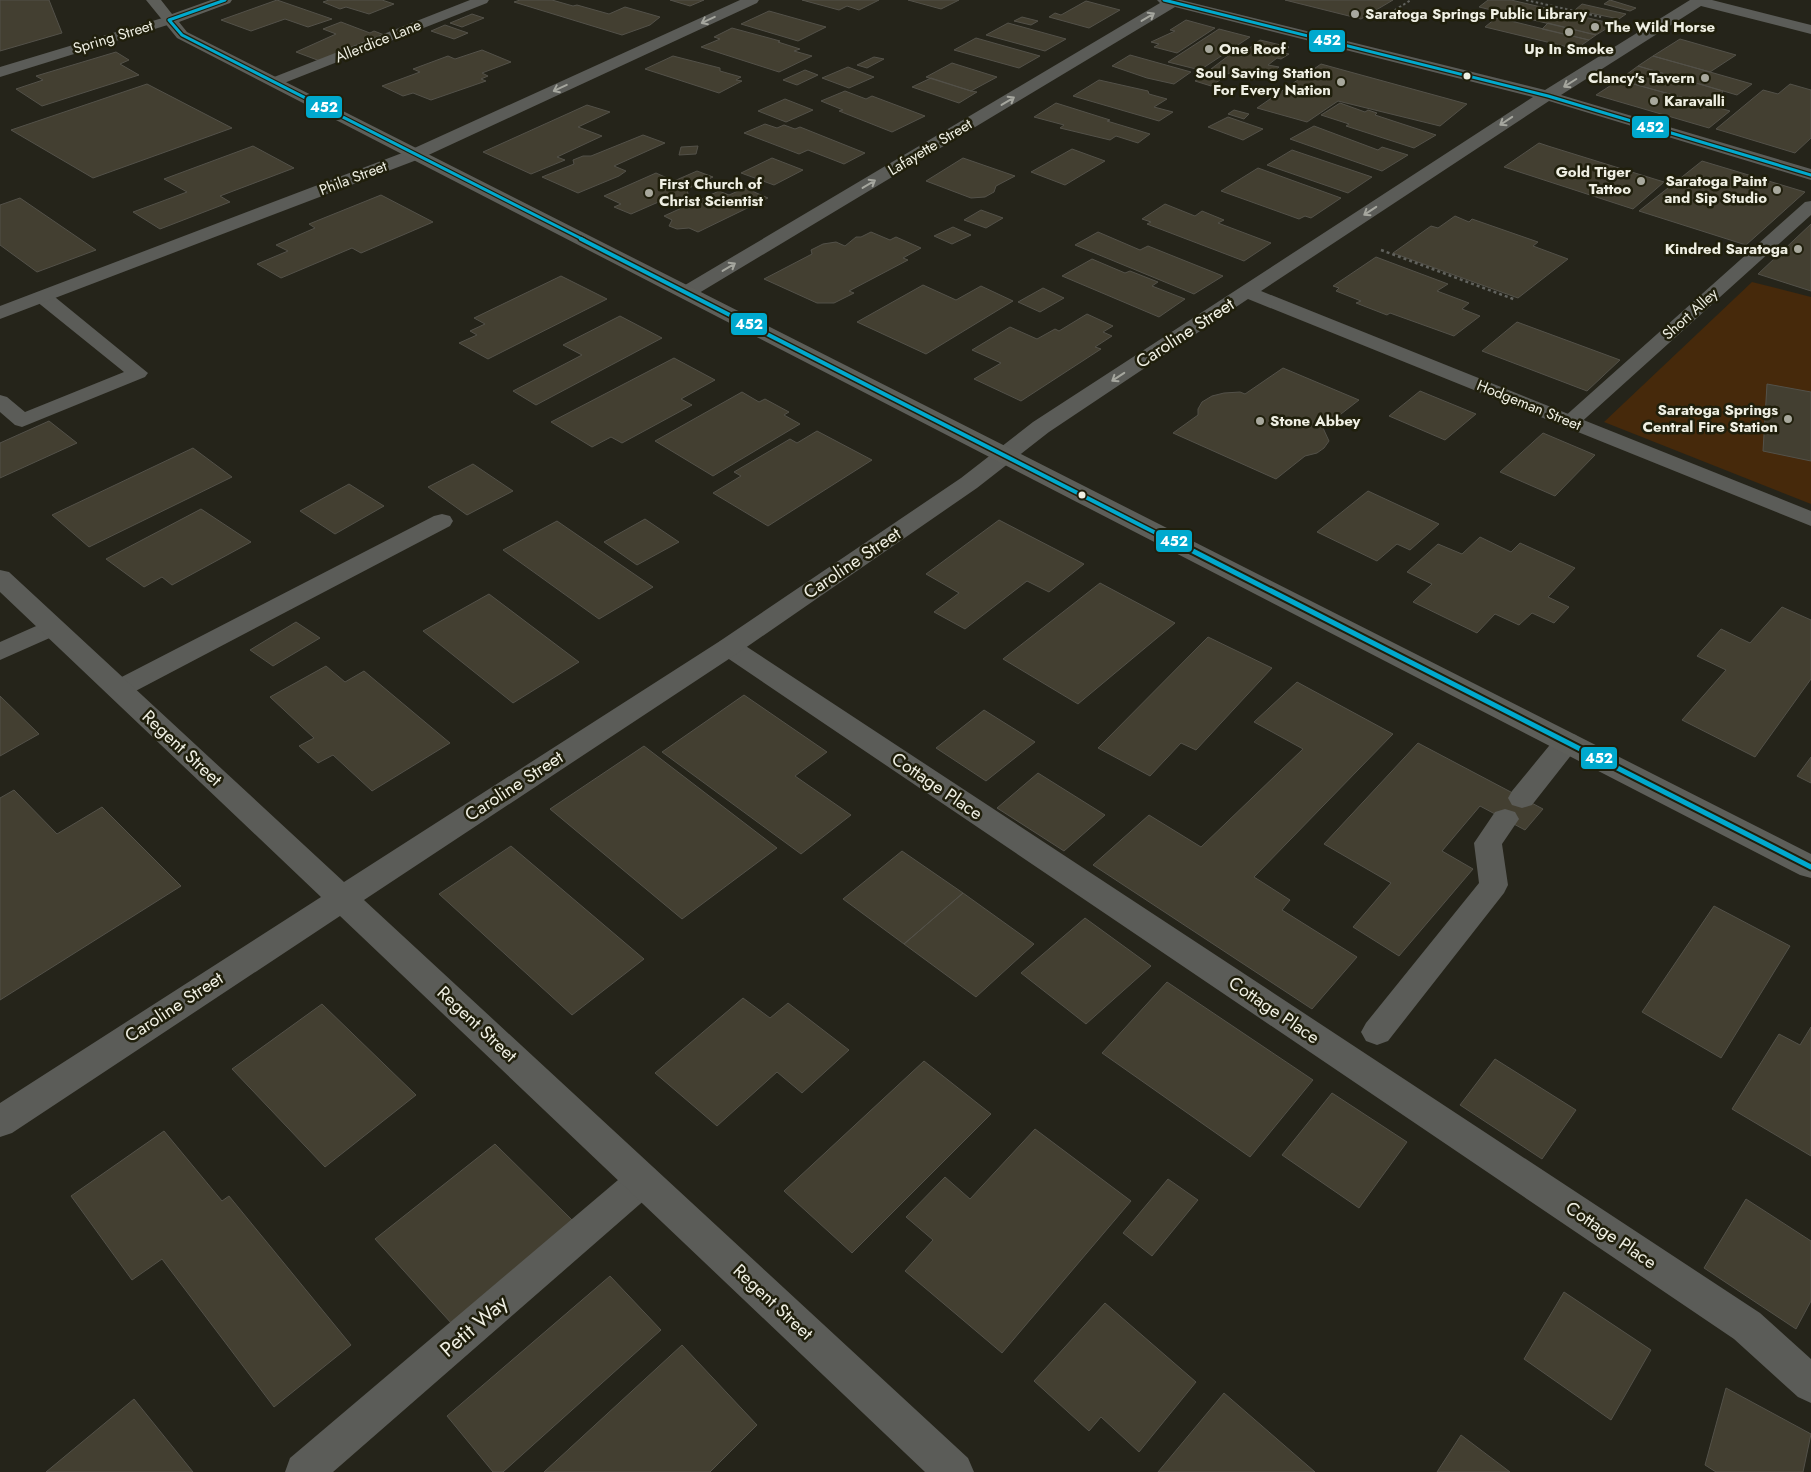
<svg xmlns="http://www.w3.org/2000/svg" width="1811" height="1472" font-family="Jost,sans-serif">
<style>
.green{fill:#46290b}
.building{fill:#433f31;stroke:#535149}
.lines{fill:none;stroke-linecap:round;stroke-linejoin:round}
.path-far1{stroke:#61625d;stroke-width:2;stroke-dasharray:2.5 2.5;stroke-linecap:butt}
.path{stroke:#61625d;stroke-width:2.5;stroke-dasharray:3 3;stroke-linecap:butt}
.lane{fill:#5b5c58;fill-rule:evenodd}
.street{fill:#5b5c58;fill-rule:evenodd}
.secondary{fill:#5d5e59;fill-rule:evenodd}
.bus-1-far2-casing{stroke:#201f0c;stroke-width:5.5}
.bus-1-far1-casing{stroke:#201f0c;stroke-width:7}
.bus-1-casing{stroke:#201f0c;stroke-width:9}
.bus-1-far2{stroke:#00a9ce;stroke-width:3}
.bus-1-far1{stroke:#00a9ce;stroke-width:4}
.bus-1{stroke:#00a9ce;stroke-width:5}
.oneway{stroke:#a5a69e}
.poi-dot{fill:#a8a89d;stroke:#201f0c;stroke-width:2}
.bus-dot{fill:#efefe3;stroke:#201f0c;stroke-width:2}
.labels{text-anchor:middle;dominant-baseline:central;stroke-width:5;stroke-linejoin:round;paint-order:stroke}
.far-poi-label{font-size:15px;font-weight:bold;fill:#efefe3;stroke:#201f0c;text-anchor:start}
.far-street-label{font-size:15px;fill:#efefe3;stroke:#201f0c}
.street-label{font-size:18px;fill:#efefe3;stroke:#201f0c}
.near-street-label{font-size:21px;fill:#efefe3;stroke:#201f0c}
.line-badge{stroke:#201f0c;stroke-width:2}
.badge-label{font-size:14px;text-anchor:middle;font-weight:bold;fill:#fff}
</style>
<rect width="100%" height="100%" fill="#25241a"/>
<path class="green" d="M1752 282 1811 297V504L1604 422Z"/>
<path class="building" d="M0 0H49L62 33 0 51Z
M277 0 332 19 308 27 285 19 251 31 221 20Z
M329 0H382L394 4 369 14 346 7 340 9 323 2Z
M520 0H552L573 6 577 5 609 14 625 7 660 17 650 25 622 35 514 2Z
M670 0H704L690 6Z
M802 0H879L859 10 847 6 839 10Z
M908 0H959L941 9Z
M1285 0H1393L1361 19Z
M1488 0H1511L1614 24 1596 35 1479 7Z
M1610 0 1636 8 1630 11 1604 4Z
M1086 1 1120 10 1089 28 1049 17 1055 13 1061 15Z
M1582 4 1626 14 1619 19 1575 10Z
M769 11 826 27 798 41 741 24Z
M472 14 484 18 462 27 450 23Z
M1022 17 1038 21 1031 25 1014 21Z
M1496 18 1515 22 1589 40 1576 49 1485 27Z
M1186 20 1215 28 1177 53 1154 47 1159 44 1151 42 1175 31 1170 30Z
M341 22 370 33 374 31 387 36 320 61 296 52 336 34 323 29Z
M1008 23 1066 39 1045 51 986 35Z
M1548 23 1596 35 1589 40 1542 29Z
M445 25 468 33 454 39 431 31Z
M732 28 780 41 778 42 800 49 794 51 812 56 779 72 701 47 720 39 714 37Z
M1219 29 1250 37 1200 70 1168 62Z
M976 38 1040 56 1019 68 954 50Z
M1680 39 1736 55 1710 72 1653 56Z
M1260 40 1289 47 1284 53 1289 54 1281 59 1277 58 1268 65 1279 67 1269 75 1263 73 1253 80 1211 69 1236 50 1244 52Z
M482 50 511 62 482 73 488 76 481 79 486 81 431 100 413 93 403 96 382 86 420 72 413 69 448 56 455 59Z
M116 52 129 60 120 64 139 75 42 106 16 89 43 80 36 76Z
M1130 55 1191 72 1174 84 1147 78 1112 66Z
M673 56 720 68V71L741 77 736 80 742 81 719 93 645 69Z
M1653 56 1710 72 1752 84 1737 95 1638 66Z
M874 57 884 59 867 68 857 65Z
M952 63 997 77 971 91 926 77Z
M1321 64 1467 104 1440 126 1338 101 1307 122 1257 108Z
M1638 66 1723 91 1713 106 1619 80Z
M848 67 874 77 849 88 822 78Z
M805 70 818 75 797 85 783 80Z
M1204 75 1220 80 1211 86 1195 81Z
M931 78 971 91 977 92 959 103 912 87Z
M1099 80 1148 91 1149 94 1167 99 1154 107 1173 112 1159 121 1073 96Z
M1619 80 1713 106 1730 111 1709 128 1596 95Z
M147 84 232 128 93 178 11 130Z
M1790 84 1811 90V138L1795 153 1716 129 1763 90 1778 94Z
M845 91 866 99 872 96 925 116 892 132 839 111 843 110 821 101Z
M785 99 813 110 786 122 758 111Z
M1056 103 1110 120 1107 121 1150 134 1138 143 1116 136 1110 140 1060 128 1064 125 1034 117Z
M1340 103 1365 112 1368 110 1377 113 1375 115 1436 135 1414 148 1346 126 1349 124 1321 115Z
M587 105 610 112 578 127 602 136 557 157 565 160 531 174 483 152Z
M1234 110 1249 114 1244 119 1228 114Z
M1228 117 1263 129 1243 140 1208 127Z
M765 124 777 128 784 125 795 129 800 127 865 153 844 164 808 150 799 154 744 133Z
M1314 126 1378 150 1382 147 1408 155 1382 171 1290 139Z
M643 135 665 143 614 166 626 171 619 176 578 193 542 177 574 164 573 160 583 156H591Z
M1539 143 1548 146 1664 182 1633 209 1504 167Z
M253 146 294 168 220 196 230 202 160 229 133 212 187 192 164 179Z
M698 146 696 154 679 155 681 147Z
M1072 149 1105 161 1065 185 1031 172Z
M1292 150 1372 177 1348 193 1267 165Z
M772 158 803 170 774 185 741 173Z
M963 158 1015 176 996 186 994 192 985 197 971 198 926 181Z
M1702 161 1805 192 1746 245 1639 211Z
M1258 168 1341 198 1311 218 1305 216 1299 219 1221 191Z
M697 171 713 177 687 189 688 194 674 200H663L631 214 614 207 621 204 604 196 656 173 674 181Z
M745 188 768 198 698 232 689 228 677 229 669 226 672 220 664 216 719 191 729 195Z
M381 195 433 222 361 253 352 248 281 278 257 264 288 251 276 245 315 228 309 224Z
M20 198 96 250 37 272 0 245V205Z
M1165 204 1195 216 1202 211 1224 220 1218 223 1271 243 1244 261 1147 224 1151 222 1142 219Z
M981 210 1003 218 986 228 964 220Z
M1455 216 1469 222 1472 219 1538 242 1533 246 1568 259 1518 298 1393 253 1431 226 1438 228Z
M1811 224V291L1758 274Z
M953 227 971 235 952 244 934 236Z
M871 232 890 240 896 237 921 248 903 258 908 260 849 291 854 293 834 303H817L764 279 812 254 811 250 823 244 836 242 845 246 856 237H861Z
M1098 232 1140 250 1148 246 1223 276 1194 294 1075 245Z
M1376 257 1448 284 1437 291 1469 303 1462 309 1480 316 1454 336 1390 313 1387 315 1356 303 1361 301 1336 291 1339 288 1333 286Z
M1092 259 1125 273 1130 271 1158 282 1152 286 1185 299 1159 317 1062 276Z
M561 276 607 299 488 359 459 343 477 335 470 331 485 324 474 318Z
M923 285 956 300 981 286 1013 301 926 354 857 322Z
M1043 288 1064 298 1040 312 1018 302Z
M1087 314 1113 326 1103 332 1112 336 1095 347 1101 349 1021 401 974 379 1001 363 972 350 1010 327 1037 339 1055 329 1059 331Z
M620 316 662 338 536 405 513 391 582 355 563 345Z
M1517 322 1620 360 1587 391 1482 351Z
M674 358 715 380 681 399 692 405 622 443 611 437 592 447 551 422Z
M1283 368 1359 400 1323 428 1329 441 1324 448 1317 453 1305 456 1276 479 1173 433 1198 415V409L1202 402 1212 396 1224 393 1240 392 1245 394Z
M1767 384 1811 392V461L1763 451Z
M1420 391 1476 414 1445 440 1389 416Z
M742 392 759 402 765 399 789 412 784 415 800 424 713 476 655 441Z
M49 421 77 443 0 478V443Z
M817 431 872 460 768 526 713 493 741 476 734 472 790 439 797 443Z
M1543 433 1595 455 1555 496 1500 472Z
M193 448 232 477 89 547 52 515Z
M473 464 513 491 467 515 428 487Z
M349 484 384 506 335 534 300 511Z
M1368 491 1439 524 1410 550 1397 544 1377 561 1317 532Z
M201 509 251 542 172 585 162 577 144 587 106 559Z
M645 519 679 542 637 565 604 542Z
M999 520 1084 564 1049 592 1027 581 965 629 934 612 959 593 926 574Z
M557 521 653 587 599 619 503 550Z
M1480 537 1511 552 1520 543 1575 568 1548 597 1569 607 1554 623 1532 613 1519 625 1495 614 1477 633 1413 602 1432 584 1407 572 1438 544 1462 554Z
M1100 583 1175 623 1078 704 1003 659Z
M489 594 579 662 513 703 423 631Z
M1782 607 1811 620V679L1755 757 1682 720 1726 670 1697 656 1721 629 1750 643Z
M296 622 320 638 273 666 250 650Z
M1208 637 1272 668 1196 750 1181 743 1150 776 1098 748Z
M326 666 345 682 364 671 450 743 372 791 333 755 318 763 299 746 314 738 270 697Z
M1297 682 1393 734 1254 877 1290 900 1282 910 1357 957 1312 1009 1093 865 1149 815 1201 847 1303 749 1254 722Z
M744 695 827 752 795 776 851 815 801 854 662 752Z
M0 696 39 734 0 756Z
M984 710 1035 742 986 781 936 748Z
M1418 743 1543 809 1525 830 1480 806 1442 851 1473 869 1399 956 1353 927 1391 883 1324 844Z
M644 746 777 848 682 919 550 809Z
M1811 757V783L1797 776Z
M1038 773 1105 815 1064 851 997 808Z
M14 790 57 834 102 807 181 886 0 1000V798Z
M511 846 644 959 572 1015 439 894Z
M902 851 963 893 904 944 843 899Z
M963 893 1034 944 976 997 904 944Z
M1714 906 1790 946 1721 1058 1642 1012Z
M1085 918 1151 966 1086 1024 1021 973Z
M1167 982 1313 1080 1250 1157 1102 1053Z
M743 998 770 1018 788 1003 849 1050 802 1093 777 1072 717 1126 655 1073Z
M322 1004 416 1095 325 1167 232 1069Z
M1811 1027V1156L1732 1109 1779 1034 1800 1045Z
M1495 1059 1576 1110 1542 1159 1460 1105Z
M924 1061 991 1114 852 1253 784 1191Z
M1332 1093 1407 1142 1359 1208 1282 1155Z
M1035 1129 1131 1201 1002 1353 905 1271 933 1240 906 1217 945 1177 970 1199Z
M164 1131 222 1201 229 1196 351 1345 274 1407 162 1259 132 1280 71 1196Z
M495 1144 572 1220 452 1324 375 1239Z
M1168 1179 1198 1200 1152 1256 1123 1233Z
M1746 1199 1811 1241V1301L1796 1329 1704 1268Z
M610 1276 661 1330 503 1472H493L447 1416Z
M1564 1292 1651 1350 1611 1420 1524 1359Z
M1105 1303 1196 1382 1139 1452 1101 1417 1089 1431 1034 1381Z
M682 1345 757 1425 710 1472H544Z
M1726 1388 1811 1434 1803 1472H1716L1705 1465Z
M1224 1393 1315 1472H1158Z
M134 1399 193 1472H46Z
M1461 1435 1510 1472H1437Z"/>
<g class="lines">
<path class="path-far1" d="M1526 0 1601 17
M1382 18 1411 0"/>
<path class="path" d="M1381 250 1516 300"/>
<path class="lane" d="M470 0H489L487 3 279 85H269L266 82 269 79Z
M1811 201V215L1577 426 1570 428 1563 426 1560 422 1563 418 1805 202Z
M43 291 50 293 148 373 145 377 22 427 15 425 0 412V395L7 397 25 412 124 372 36 301 34 297 36 293Z
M442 514 450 516 453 521 450 526 128 695 119 698 110 695 106 689 110 683 434 516Z
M52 619 61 621 64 627 61 633 0 660V642Z
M729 639 738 641 1760 1313 1811 1359V1403L1798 1397 1734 1339 720 653 717 647 720 641Z
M1567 733 1576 735 1580 742 1576 749 1532 805 1522 808 1512 805 1508 798 1512 791 1558 735Z
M1505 809 1515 812 1519 819 1502 844 1508 885 1504 893 1388 1041 1377 1045 1366 1041 1361 1032 1366 1023 1479 883 1474 843 1495 812Z
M643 1165 655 1169 660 1180 655 1191 333 1472H285L290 1458 631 1169Z"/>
<path class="street" d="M740 0H759L757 3 422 158 0 319V306L410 150Z
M1157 0H1181L1545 90 1690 0H1712L1811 25V34L1701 6 1561 95 1811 169V180L1549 101 1261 291 1811 511V526L1248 299 1049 432 977 488 738 653 364 900 968 1458 974 1472H925L340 916 12 1133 0 1137V1103L321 897 0 592V570L9 572 344 882 720 641 961 478 1033 422 1533 97 1175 7 694 296H680L677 292 680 288 1160 3Z
M169 16 174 17 176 20 174 23 0 77V67Z"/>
<path class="secondary" d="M146 0H161L172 14 211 0H232L230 3 179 22 187 32 1811 854V878L1800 875 177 38Z"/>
<defs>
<path id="bus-1-far2" d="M225 0 169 20 182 35 584 240
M1164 0 1548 96 1811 175"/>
<path id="bus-1-far1" d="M581 239 1191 551"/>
<path id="bus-1" d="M1189 549 1811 867"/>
</defs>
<use href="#bus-1-far2" class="bus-1-far2-casing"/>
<use href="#bus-1-far1" class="bus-1-far1-casing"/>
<use href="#bus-1" class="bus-1-casing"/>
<use href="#bus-1-far2" class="bus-1-far2"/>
<use href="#bus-1-far1" class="bus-1-far1"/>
<use href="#bus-1" class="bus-1"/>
</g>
<defs><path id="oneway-shaft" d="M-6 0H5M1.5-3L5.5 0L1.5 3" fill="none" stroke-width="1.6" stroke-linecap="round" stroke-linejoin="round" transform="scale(1.25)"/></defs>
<g class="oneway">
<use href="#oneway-shaft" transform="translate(1148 17) rotate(-31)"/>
<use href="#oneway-shaft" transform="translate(708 20) rotate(155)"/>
<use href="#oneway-shaft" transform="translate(1570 83) rotate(148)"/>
<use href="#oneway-shaft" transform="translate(560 88) rotate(155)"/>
<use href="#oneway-shaft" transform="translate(1008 101) rotate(-31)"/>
<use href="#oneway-shaft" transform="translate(1506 121) rotate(146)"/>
<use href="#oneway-shaft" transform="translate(869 184) rotate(-31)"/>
<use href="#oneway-shaft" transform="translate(1370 211) rotate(147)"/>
<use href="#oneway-shaft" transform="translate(729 267) rotate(-31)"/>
<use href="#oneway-shaft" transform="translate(1118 377) rotate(147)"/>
</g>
<g class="poi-dot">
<circle cx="1355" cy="14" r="5"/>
<circle cx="1595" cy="27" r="5"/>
<circle cx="1569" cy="32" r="5"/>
<circle cx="1209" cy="49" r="5"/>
<circle cx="1705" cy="78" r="5"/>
<circle cx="1341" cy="82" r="5"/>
<circle cx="1654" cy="101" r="5"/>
<circle cx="1641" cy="181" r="5"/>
<circle cx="1777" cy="190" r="5"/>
<circle cx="649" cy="193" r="5"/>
<circle cx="1798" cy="249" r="5"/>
<circle cx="1788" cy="419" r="5"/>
<circle cx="1260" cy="421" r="5"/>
</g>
<g class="bus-dot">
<circle cx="1467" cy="76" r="4.5"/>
<circle cx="1082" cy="495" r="4.5"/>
</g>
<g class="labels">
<g class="far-poi-label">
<text x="1365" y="14">Saratoga Springs Public Library</text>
<text x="1605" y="27">The Wild Horse</text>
<text x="1219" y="49">One Roof</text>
<text x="1569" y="49" text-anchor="middle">Up In Smoke</text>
<text x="1331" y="73" text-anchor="end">Soul Saving Station<tspan x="1331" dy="17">For Every Nation</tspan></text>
<text x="1695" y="78" text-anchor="end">Clancy's Tavern</text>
<text x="1664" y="101">Karavalli</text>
<text x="1631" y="172" text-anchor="end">Gold Tiger<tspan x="1631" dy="17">Tattoo</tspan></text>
<text x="1767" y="181" text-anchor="end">Saratoga Paint<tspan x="1767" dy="17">and Sip Studio</tspan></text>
<text x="659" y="184">First Church of<tspan x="659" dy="17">Christ Scientist</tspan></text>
<text x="1788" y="249" text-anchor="end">Kindred Saratoga</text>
<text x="1778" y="410" text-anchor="end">Saratoga Springs<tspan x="1778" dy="17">Central Fire Station</tspan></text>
<text x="1270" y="421">Stone Abbey</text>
</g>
<g class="far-street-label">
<text transform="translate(113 37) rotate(-17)">Spring Street</text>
<text transform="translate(378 41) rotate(-22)">Allerdice Lane</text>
<text transform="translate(930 147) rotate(-31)">Lafayette Street</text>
<text transform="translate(353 178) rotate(-21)">Phila Street</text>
<text transform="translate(1690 314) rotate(-42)">Short Alley</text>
<text transform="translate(1529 405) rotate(22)">Hodgeman Street</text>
</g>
<g class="street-label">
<text transform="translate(1185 333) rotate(-33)">Caroline Street</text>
<text transform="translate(852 563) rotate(-34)">Caroline Street</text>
<text transform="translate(182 748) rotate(43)">Regent Street</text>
<text transform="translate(514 786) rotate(-33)">Caroline Street</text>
<text transform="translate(937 786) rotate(34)">Cottage Place</text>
<text transform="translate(174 1007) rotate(-33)">Caroline Street</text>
<text transform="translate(1274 1010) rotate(34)">Cottage Place</text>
<text transform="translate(477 1024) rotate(43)">Regent Street</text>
<text transform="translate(1611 1235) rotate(34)">Cottage Place</text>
<text transform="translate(773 1302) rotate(43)">Regent Street</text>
</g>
<g class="near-street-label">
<text transform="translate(474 1326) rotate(-41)">Petit Way</text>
</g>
</g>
<g class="line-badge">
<rect x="1308" y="29" width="38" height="24" rx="5" fill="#00a9ce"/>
<rect x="305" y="95" width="38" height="24" rx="5" fill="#00a9ce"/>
<rect x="1631" y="115" width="39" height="24" rx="5" fill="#00a9ce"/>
<rect x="730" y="312" width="38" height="24" rx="5" fill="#00a9ce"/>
<rect x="1155" y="529" width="38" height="24" rx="5" fill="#00a9ce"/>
<rect x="1580" y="746" width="38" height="24" rx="5" fill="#00a9ce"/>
</g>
<g class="badge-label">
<text x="1327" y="45">452</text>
<text x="324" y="112">452</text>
<text x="1650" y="132">452</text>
<text x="749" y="329">452</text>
<text x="1174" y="546">452</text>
<text x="1599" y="763">452</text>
</g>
</svg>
